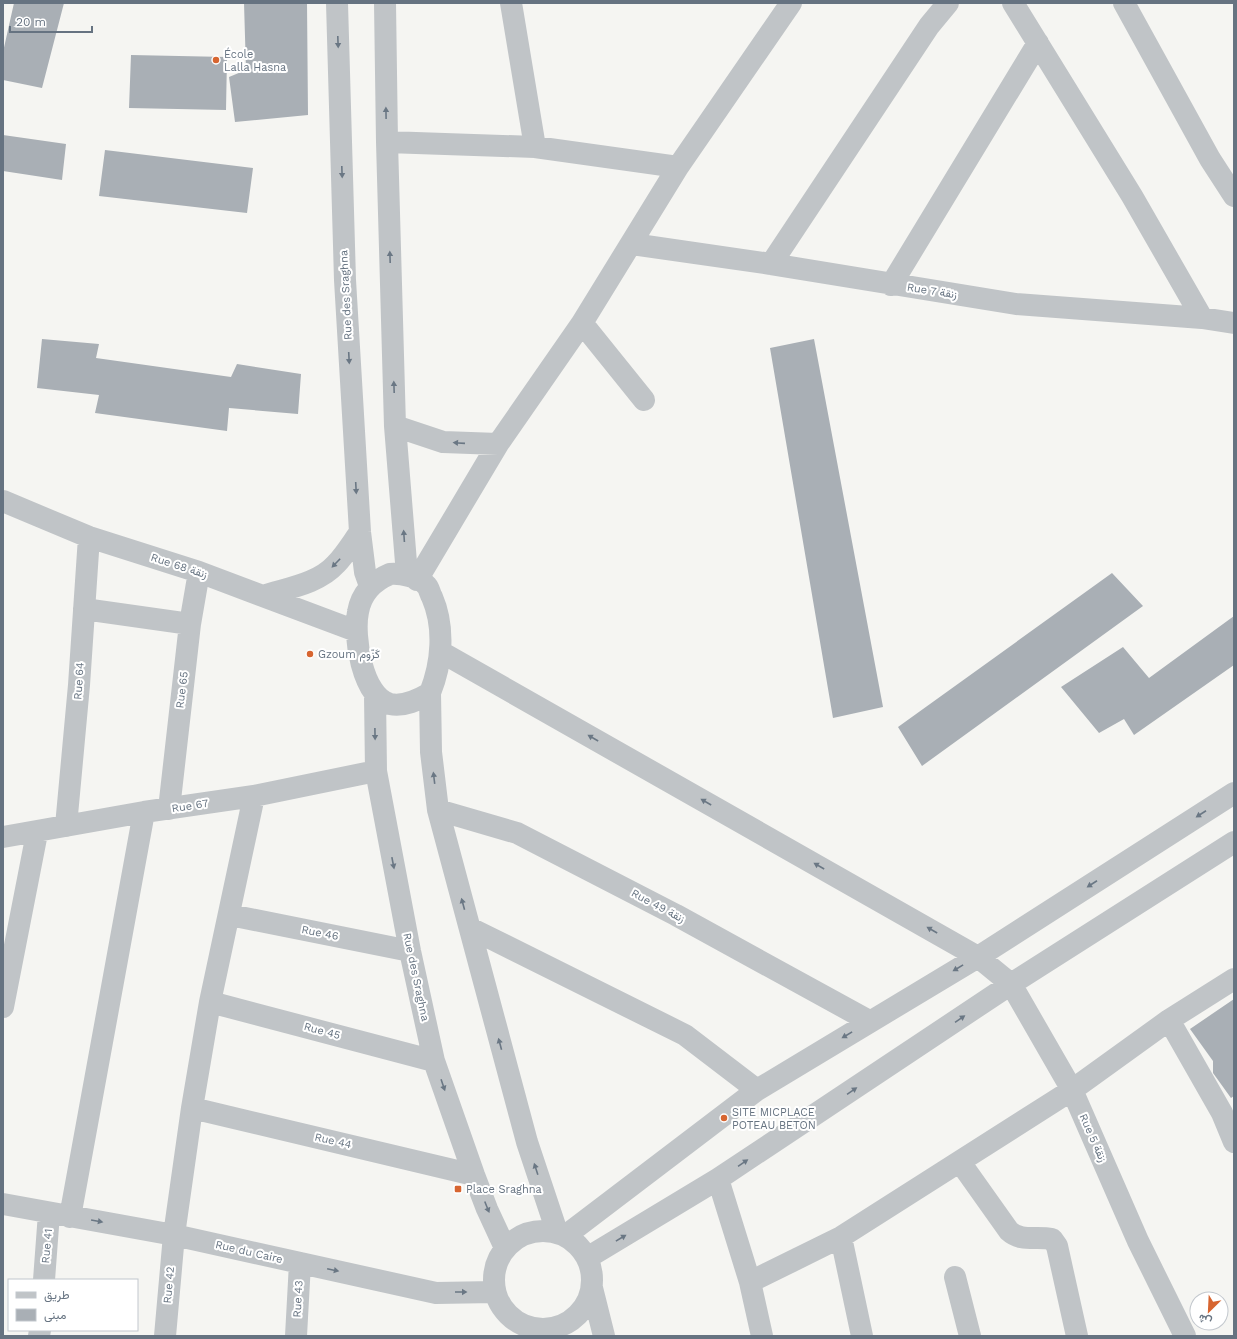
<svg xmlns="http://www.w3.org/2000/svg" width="1237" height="1339" font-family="'Work Sans',Vazirmatn,sans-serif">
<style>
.building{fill:#a9afb5}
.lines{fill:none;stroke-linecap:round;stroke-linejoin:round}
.minor{stroke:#c0c4c7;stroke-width:22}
.oneway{fill:#6a7784}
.poi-dot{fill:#d76530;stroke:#fff;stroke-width:1.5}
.labels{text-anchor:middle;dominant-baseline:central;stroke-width:4;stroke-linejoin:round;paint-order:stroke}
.poi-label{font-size:11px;fill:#667381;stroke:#fff;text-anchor:start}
.street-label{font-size:11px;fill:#667381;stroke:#fff}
</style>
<rect width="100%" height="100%" fill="#f5f5f2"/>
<path class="building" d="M14 3H64L42 88 3 80V52Z
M244 3H307L308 115 235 122 229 77 246 70Z
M131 55 227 57 226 110 129 108Z
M3 135 66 144 62 180 3 171Z
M105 150 253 168 247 213 99 196Z
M42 339 99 344 96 358 231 377 237 364 301 374 298 414 229 408 227 431 95 413 99 395 37 388Z
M814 339 883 707 833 718 770 348Z
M1112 573 1143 606 922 766 898 727Z
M1234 616V665L1134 735 1124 719 1099 733 1061 687 1123 647 1149 678Z
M1234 999V1096L1231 1098 1213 1073V1061L1190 1029Z"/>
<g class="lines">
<path class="minor" d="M337 3 345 280 360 532 365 572 370 586
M385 3 387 142 395 426 407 575
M511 3 535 147
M1013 3 1132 196 1202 318
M1124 3 1210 159 1234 196
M387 142 535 147 678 167
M632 244 771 264 1016 304 1202 318 1234 323
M771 264 929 26 948 3
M891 285 1038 43
M582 323 644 400
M395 426 443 442 498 444
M3 501 89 537 199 572 356 631
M390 574C400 573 420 577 427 586 429 588 430 594 432 597 445 627 442 663 430 693 418 700 404 707 390 704 362 697 353 635 358 612 361 594 373 581 390 574Z
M417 580 498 444 582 323 678 167 791 3
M263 596C287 588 318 584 336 564 345 555 352 543 360 532
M84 609 190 624
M441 652 978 957 1011 984 1072 1090 1138 1241 1185 1336
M430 693 431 752 438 810 527 1142 557 1232
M375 695 376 771 410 951 434 1061 474 1175 487 1209 505 1248
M169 809 190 624 199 572
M438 810 517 833 676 915 869 1021
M66 826 79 685 89 537
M3 837 144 812 254 796 376 771
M230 915 410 951
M470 928 685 1035 757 1090
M210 1002 434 1061
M3 1007 37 833
M1169 1020 1222 1113 1234 1142
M192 1108 474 1175
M960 1162 1009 1231C1021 1242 1036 1236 1052 1239L1057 1246 1077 1336
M718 1179 750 1282 762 1336
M3 1204 174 1235 436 1293 495 1292
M70 1217 144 812
M494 1280a49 49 0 1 1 98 0a49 49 0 1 1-98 0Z
M565 1236 757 1090 978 957 1234 793
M841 1237 862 1336
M587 1258 718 1179 1011 984 1234 842
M955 1277 970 1336
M44 1280 49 1213
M750 1282 841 1237 1072 1090 1169 1020 1234 979
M592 1288 604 1336
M39 1336 40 1330
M165 1336 174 1235 192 1108 210 1002 254 796
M296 1336 300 1263"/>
</g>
<defs><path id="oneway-solid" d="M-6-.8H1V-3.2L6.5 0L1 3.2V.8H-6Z"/></defs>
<g class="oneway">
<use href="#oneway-solid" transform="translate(338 42) rotate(88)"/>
<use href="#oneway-solid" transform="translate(386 113) rotate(-91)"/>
<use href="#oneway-solid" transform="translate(342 172) rotate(88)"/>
<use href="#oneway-solid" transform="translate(390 257) rotate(-92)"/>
<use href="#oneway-solid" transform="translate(349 358) rotate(87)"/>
<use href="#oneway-solid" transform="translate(394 387) rotate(-92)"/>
<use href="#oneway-solid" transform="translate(459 443) rotate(-176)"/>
<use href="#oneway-solid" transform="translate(356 488) rotate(87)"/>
<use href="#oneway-solid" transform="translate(404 536) rotate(-94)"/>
<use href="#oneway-solid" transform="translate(336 563) rotate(134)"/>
<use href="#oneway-solid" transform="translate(375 734) rotate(89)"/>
<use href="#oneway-solid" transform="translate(593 738) rotate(-150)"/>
<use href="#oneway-solid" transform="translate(434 778) rotate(-97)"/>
<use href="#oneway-solid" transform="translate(706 802) rotate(-150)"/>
<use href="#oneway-solid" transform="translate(1201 814) rotate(147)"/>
<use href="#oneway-solid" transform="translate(393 863) rotate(79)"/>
<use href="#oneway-solid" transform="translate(819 866) rotate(-150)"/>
<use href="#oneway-solid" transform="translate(1092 884) rotate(147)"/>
<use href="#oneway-solid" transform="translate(463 904) rotate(-105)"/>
<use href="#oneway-solid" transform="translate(932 930) rotate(-150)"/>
<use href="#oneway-solid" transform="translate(958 968) rotate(149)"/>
<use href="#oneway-solid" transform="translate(960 1019) rotate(-34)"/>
<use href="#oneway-solid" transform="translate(847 1035) rotate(149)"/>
<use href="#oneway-solid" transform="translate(500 1044) rotate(-105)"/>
<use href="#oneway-solid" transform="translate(443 1085) rotate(71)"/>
<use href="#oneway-solid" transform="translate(852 1091) rotate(-34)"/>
<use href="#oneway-solid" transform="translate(743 1163) rotate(-34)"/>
<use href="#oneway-solid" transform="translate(536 1169) rotate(-108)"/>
<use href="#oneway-solid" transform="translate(487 1207) rotate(68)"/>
<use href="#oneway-solid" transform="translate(97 1221) rotate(10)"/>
<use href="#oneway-solid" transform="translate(621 1238) rotate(-31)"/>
<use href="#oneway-solid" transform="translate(333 1270) rotate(12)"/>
<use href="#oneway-solid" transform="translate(461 1292)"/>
</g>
<g class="poi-dot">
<circle cx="216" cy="60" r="4"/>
<circle cx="310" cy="654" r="4"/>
<circle cx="724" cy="1118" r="4"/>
<rect x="454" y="1185" width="8" height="8" rx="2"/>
</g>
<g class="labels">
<g class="poi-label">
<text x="224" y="54">École<tspan x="224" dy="13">Lalla Hasna</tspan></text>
<text x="318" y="654">Gzoum كَزّوم</text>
<text x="732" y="1112">SITE MICPLACE<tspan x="732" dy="13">POTEAU BETON</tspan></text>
<text x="466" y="1189">Place Sraghna</text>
</g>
<g class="street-label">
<text transform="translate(932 291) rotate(9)">Rue 7 زنقة</text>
<text transform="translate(346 295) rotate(-93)">Rue des Sraghna</text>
<text transform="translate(179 566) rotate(18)">Rue 68 زنقة</text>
<text transform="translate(79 681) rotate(-86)">Rue 64</text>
<text transform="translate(182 690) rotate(-83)">Rue 65</text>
<text transform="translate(190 806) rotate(-9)">Rue 67</text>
<text transform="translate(658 906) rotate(28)">Rue 49 زنقة</text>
<text transform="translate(320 933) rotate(11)">Rue 46</text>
<text transform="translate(416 977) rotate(78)">Rue des Sraghna</text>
<text transform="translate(322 1031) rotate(15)">Rue 45</text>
<text transform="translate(1093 1138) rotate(66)">Rue 5 زنقة</text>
<text transform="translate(333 1141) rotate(13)">Rue 44</text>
<text transform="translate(47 1246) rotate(-85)">Rue 41</text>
<text transform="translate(249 1252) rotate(13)">Rue du Caire</text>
<text transform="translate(169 1285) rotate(-85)">Rue 42</text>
<text transform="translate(298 1299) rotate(-87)">Rue 43</text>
</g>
</g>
<rect width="1237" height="1339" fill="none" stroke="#667381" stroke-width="8"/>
<rect x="8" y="1279" width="130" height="52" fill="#ffffff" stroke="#c2c7cd"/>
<rect x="16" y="1292" width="20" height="6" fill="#c0c4c7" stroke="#c2c7cd"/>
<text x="44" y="1299" font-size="12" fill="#667381">طريق</text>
<rect x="16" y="1309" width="20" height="12" fill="#a9afb5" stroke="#c2c7cd"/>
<text x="44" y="1319" font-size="12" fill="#667381">مبنى</text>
<g transform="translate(1209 1311) rotate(204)"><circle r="19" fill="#ffffff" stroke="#c2c7cd"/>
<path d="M0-3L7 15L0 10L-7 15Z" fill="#d76530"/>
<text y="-6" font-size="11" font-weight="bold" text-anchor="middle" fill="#667381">ش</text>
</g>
<path d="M10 26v6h82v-6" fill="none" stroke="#667381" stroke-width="2"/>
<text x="16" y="26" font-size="12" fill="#667381" stroke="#ffffff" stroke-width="3" paint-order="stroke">20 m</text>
</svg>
